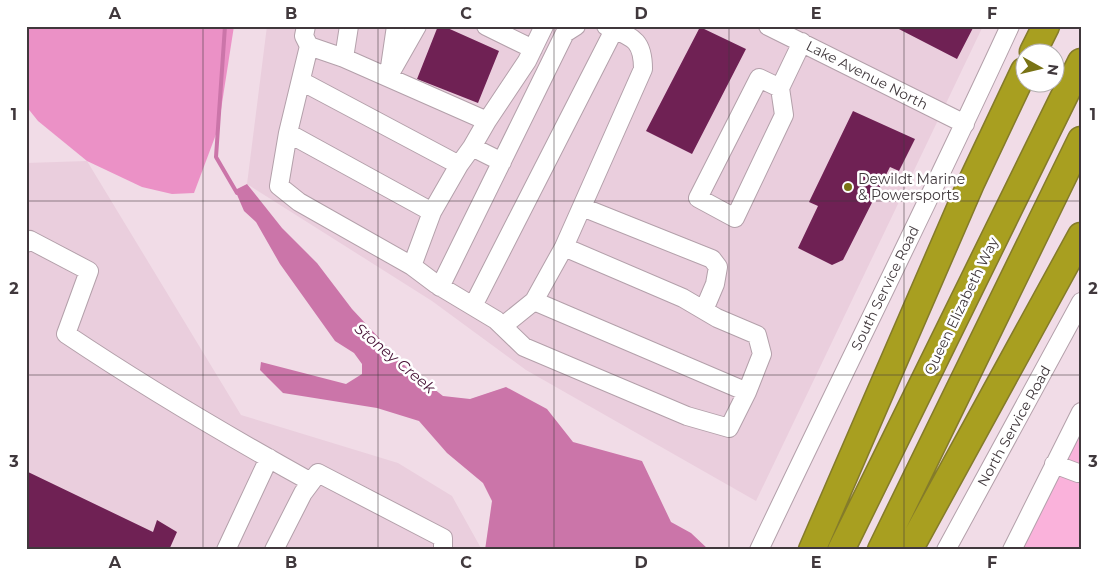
<svg xmlns="http://www.w3.org/2000/svg" width="1107" height="576" font-family="Montserrat,sans-serif">
<style>
.built{fill:#eacedd}
.green{fill:#fab2db}
.forest{fill:#eb91c6}
.water{fill:#cb75a9}
.lines{fill:none;stroke-linecap:round;stroke-linejoin:round}
.stream{stroke:#cb75a9;stroke-width:4}
.building{fill:#6f2154}
.minor-casing{stroke:#b3a0aa;stroke-width:20}
.highway-casing{stroke:#847b2a;stroke-width:29}
.minor{stroke:#fff;stroke-width:18}
.highway{stroke:#a89f20;stroke-width:26}
.grid{fill:none;stroke:#40383c;stroke-width:1;stroke-opacity:0.55}
.poi-dot{fill:#797315;stroke:#fff;stroke-width:2}
.labels{text-anchor:middle;dominant-baseline:central;stroke-width:5;stroke-linejoin:round;paint-order:stroke}
.street-label{font-size:14px;fill:#40383c;stroke:#fff}
.poi-label{font-size:14px;fill:#40383c;stroke:#fff;text-anchor:start}
.water-label{font-size:15px;font-style:italic;fill:#461034;stroke:#fff}
.neatline{fill:none;stroke:#40383c;stroke-width:2}
.grid-label{font-size:16px;text-anchor:middle;font-weight:bold;fill:#40383c}
</style>
<rect width="100%" height="100%" fill="#f1dce7"/>
<path class="built" d="M267 26H983L756 501 526 370 432 301 247 184Z
M87 161 241 415 398 463 452 496 482 550H26V163Z"/>
<path class="green" d="M1081 411V550H1012Z"/>
<path class="forest" d="M30 26H234L218 129 194 193 172 194 142 187 87 161 38 121 26 106V35Z"/>
<path class="water" d="M247 184 282 228 317 263 352 309 407 368 443 396 470 399 506 387 547 409 573 442 642 461 671 522 691 533 709 550H485L492 501 483 483 447 453 419 421 377 408 283 393 260 370 261 362 346 384 362 374V364L354 353 335 341 280 264 256 222 244 211 235 190Z"/>
<g class="lines">
<path class="stream" d="M225 26 216 157 237 193"/>
</g>
<path class="building" d="M438 26H443L499 51 478 103 417 79Z
M893 26H974L957 59Z
M700 27 746 49 692 154 646 131Z
M853 111 915 139 899 171 890 167 843 260 832 265 798 248 818 206 809 202Z
M26 471 153 532 157 520 177 532 169 550H26Z"/>
<g class="lines">
<defs>
<path id="minor" d="M306 26 304 36 309 46 344 58 487 121 527 61 544 26
M486 26 533 49
M768 26 965 124
M309 46 288 133 432 212 412 266 436 284 496 320 524 347 687 416 729 428 747 392 762 354 757 335 717 318 683 298 564 247 643 69C643 38 631 37 606 26
M344 58 349 26
M390 67 396 26
M388 77 417 26
M301 81 459 165
M780 88 759 78 698 198 735 218 784 115 780 88 802 42
M288 133 279 186 299 202 412 266
M472 147 502 162
M582 207 712 259 718 267 715 284 704 310
M432 212 459 165 472 147 487 121
M26 243 30 240 89 271 66 334C145 387 228 436 311 482
M564 247 534 301 747 392
M440 287 565 33 576 26
M473 306 614 30
M503 326 534 301
M1054 464 1078 473H1081
M226 550 269 458
M274 550 303 493 318 473 443 538V550
M759 550C842 375 929 202 1010 26
M946 550 1081 302
M1012 550 1081 412"/>
<path id="highway" d="M1033 52 1046 26
M812 550 971 183 1024 71
M841 550 1081 62
M881 550 1081 140
M909 550 1081 236"/>
</defs>
<use href="#minor" class="minor-casing"/>
<use href="#highway" class="highway-casing"/>
<use href="#minor" class="minor"/>
<use href="#highway" class="highway"/>
</g>
<path class="grid" d="M203 26V550M378 26V550M554 26V550M729 26V550M904 26V550M26 201H1081M26 375H1081"/>
<circle class="poi-dot" cx="848" cy="187" r="5"/>
<g class="labels">
<g class="street-label">
<text transform="translate(867 75) rotate(27)">Lake Avenue North</text>
<text transform="translate(885 288) rotate(-64)">South Service Road</text>
<text transform="translate(961 306) rotate(-64)">Queen Elizabeth Way</text>
<text transform="translate(1014 426) rotate(-61)">North Service Road</text>
</g>
<g class="poi-label">
<text x="858" y="179">Dewildt Marine<tspan x="858" dy="16">&amp; Powersports</tspan></text>
</g>
<g class="water-label">
<text transform="translate(395 358) rotate(40)">Stoney Creek</text>
</g>
</g>
<rect width="1107" height="576" fill="none" stroke="#ffffff" stroke-width="55"/>
<g transform="translate(1040 68) rotate(98)"><circle r="24" fill="#ffffff" stroke="#b3afb1"/>
<path d="M0-4L9 19L0 12L-9 19Z" fill="#797315"/>
<text y="-8" font-size="14" font-weight="bold" text-anchor="middle" fill="#40383c">N</text>
</g>
<rect x="28" y="28" width="1052" height="520" class="neatline"/>
<g class="grid-label">
<text x="115" y="19">A</text>
<text x="291" y="19">B</text>
<text x="466" y="19">C</text>
<text x="641" y="19">D</text>
<text x="816" y="19">E</text>
<text x="992" y="19">F</text>
<text x="14" y="120">1</text>
<text x="1093" y="120">1</text>
<text x="14" y="294">2</text>
<text x="1093" y="294">2</text>
<text x="14" y="467">3</text>
<text x="1093" y="467">3</text>
<text x="115" y="568">A</text>
<text x="291" y="568">B</text>
<text x="466" y="568">C</text>
<text x="641" y="568">D</text>
<text x="816" y="568">E</text>
<text x="992" y="568">F</text>
</g>
</svg>
